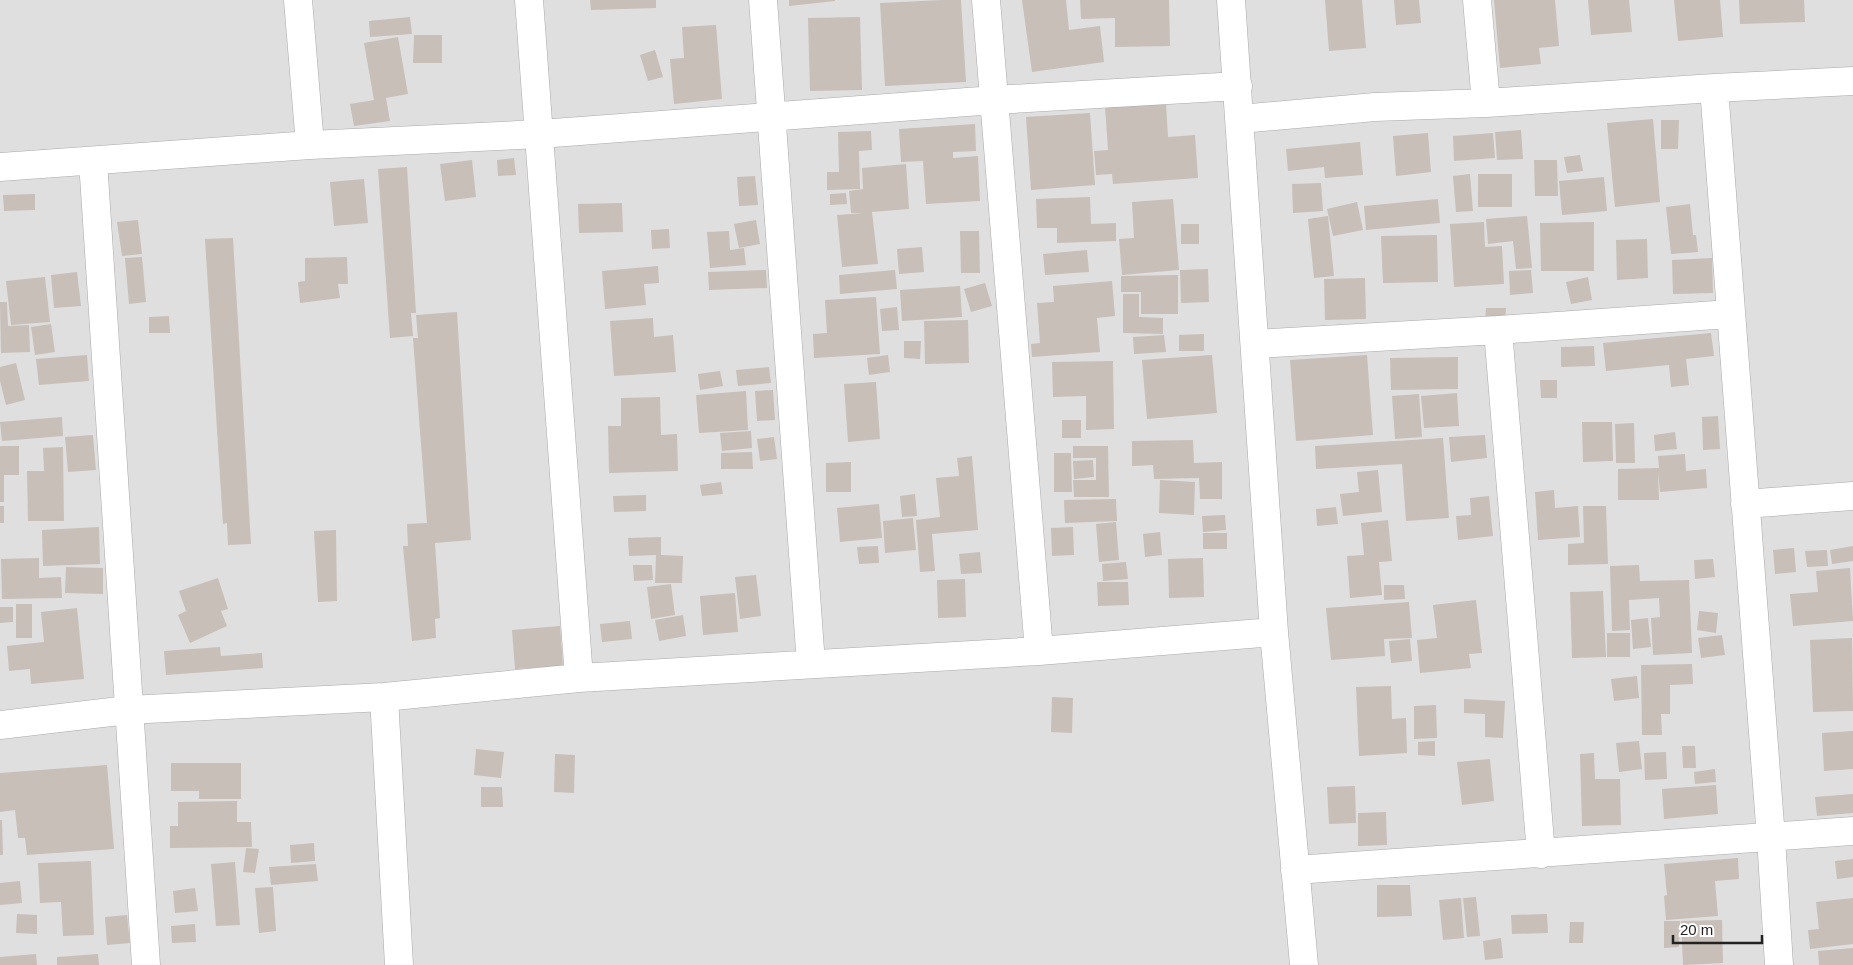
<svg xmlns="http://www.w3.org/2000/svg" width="1853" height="965" font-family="Arial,sans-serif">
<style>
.residential{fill:#e0dfdf}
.building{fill:#c7bfb8}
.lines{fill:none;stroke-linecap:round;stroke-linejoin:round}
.minor-casing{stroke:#a9a9a9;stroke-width:29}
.minor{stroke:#fff;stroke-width:28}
</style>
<rect width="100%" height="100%" fill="#f2efe9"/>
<path class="residential" d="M0 0H1853V965H0Z"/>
<path class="building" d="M590 0H656V8L591 10Z
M789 0H835V1L789 6Z
M942 0H961L966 82 885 86 880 3Z
M1022 0H1066L1069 30 1100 26 1104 62 1032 72Z
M1080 0H1169L1170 46 1115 47V18L1081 19Z
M1325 0H1362L1366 48 1329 51Z
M1394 0H1419L1421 23 1396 25Z
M1494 0H1555L1559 46 1539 48 1541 64 1500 68Z
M1588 0H1629L1632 32 1591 35Z
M1674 0H1720L1723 37 1678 41Z
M1739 0H1804L1805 22 1740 24Z
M410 17 412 34 370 37 369 21Z
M860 17 862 90 810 91 808 18Z
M716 25 722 99 674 104 670 59 684 58 682 27Z
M414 35H442V63H413Z
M398 37 408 94 386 98 390 121 354 126 350 104 374 100 364 43Z
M655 50 663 77 648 81 640 55Z
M1166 103 1168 137 1195 135 1198 178 1113 184 1112 174 1096 175 1094 151 1108 150 1105 107Z
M1090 113 1095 185 1031 190 1026 117Z
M1653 119 1660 202 1615 207 1607 123Z
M1661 120H1679L1678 149H1661Z
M975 124 976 151 953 152V158L978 156 980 201 926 204 923 161 901 162 899 129Z
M1521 130 1523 159 1497 160 1495 132Z
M871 131 872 150 859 151 860 189 827 190V172H839L838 132Z
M1428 133 1431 172 1396 176 1393 136Z
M1493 133 1495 158 1454 161 1453 136Z
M1360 142 1363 175 1325 178 1324 167 1288 171 1286 149Z
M1580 155 1583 171 1567 173 1564 157Z
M514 158 516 175 498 176 497 160Z
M472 160 476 197 445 201 440 164Z
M1534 160H1557L1558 196H1535Z
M906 164 909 209 872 212 878 264 842 267 837 215 864 213H851L849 191 863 189 862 168Z
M407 167 416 313H411L413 336 390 338 378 169Z
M1470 174 1473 211 1456 212 1453 176Z
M1478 174H1512V207H1478Z
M755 176 758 205 739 206 737 177Z
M1604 177 1607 211 1562 215 1559 181Z
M364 179 368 223 334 226 330 182Z
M1321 183 1323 211 1293 213 1292 184Z
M846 193 847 204 830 205V194Z
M35 194V210L4 211 3 195Z
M1090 197 1091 224 1116 223V241L1057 243V228H1037L1036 199Z
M1173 199 1179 270 1122 275 1119 239 1134 238 1132 202Z
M1438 199 1440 223 1366 230 1364 206Z
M1357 202 1363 230 1333 236 1327 209Z
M622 203 623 232 579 233 578 204Z
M1690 204 1693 235H1696L1698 252 1671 254 1666 207Z
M1328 216 1334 276 1314 278 1308 219Z
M1527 216 1532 268 1516 269 1513 241 1488 244 1486 219Z
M138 220 142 254 122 256 117 222Z
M756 220 760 244 739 248 734 224Z
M1484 222 1485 247 1502 246 1504 284 1454 287 1450 224Z
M1594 222V271H1541L1540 223Z
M1181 224H1199V244H1181Z
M669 229 670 248 652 249 651 230Z
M729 231 730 250 744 248 746 265 710 268 707 232Z
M960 231H979L980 273H961Z
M1437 235 1438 282 1383 283 1381 236Z
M233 238 251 544 228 545 227 523 223 524 205 239Z
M1647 239 1648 278 1617 280 1616 240Z
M922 247 924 272 899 274 897 249Z
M1087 250 1089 272 1045 275 1043 254Z
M142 257 146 302 129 304 125 258Z
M347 257 348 284H338L340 298 300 303 298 282 305 281V258Z
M1712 258 1713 293 1673 294 1672 260Z
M658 266 659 283 644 284 646 305 605 309 602 271Z
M1208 269 1209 302 1181 303 1180 270Z
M766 270 767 288 709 290 708 272Z
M895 270 897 289 840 294 839 275Z
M1531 270 1533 293 1510 295 1509 271Z
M77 272 81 306 54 308 51 275Z
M1178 275V314H1141V292H1121V276Z
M45 277 50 322 11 325 6 281Z
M1588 277 1592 300 1571 304 1566 282Z
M1365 278 1366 319 1325 320 1324 279Z
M1112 281 1115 316 1097 318 1100 352 1032 357 1031 344 1040 343 1037 303 1054 302 1053 286Z
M985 283 992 306 971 312 964 289Z
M960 286 962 317 902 321 900 290Z
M1123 294H1139V317L1163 318V334L1123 333Z
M876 297 880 354 814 358 813 334 827 333 825 300Z
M0 302H7L8 326 29 325 30 352 1 353Z
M897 307 899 330 882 331 880 309Z
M1486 308H1506L1505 321H1485Z
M457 312 471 540 435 543 440 618 435 619 436 638 412 641 403 546H408L407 524 427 523 413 338H418L416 315Z
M169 316 170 333H149V317Z
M653 318 654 337 673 335 676 372 614 376 610 321Z
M968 320 969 363 925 364 924 321Z
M51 324 55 352 35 355 31 327Z
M1711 333 1714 356 1686 359 1689 385 1671 387 1669 365 1606 371 1603 343Z
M1204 334V351H1179V335Z
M1164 335 1166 352 1134 354 1133 337Z
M904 341H921L920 359 904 358Z
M1594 346 1595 366 1561 367V347Z
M87 355 89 381 39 385 36 359Z
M888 355 890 372 869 375 867 358Z
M1212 355 1217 413 1147 419 1142 360Z
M1367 355 1373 435 1296 441 1290 360Z
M1458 357V389L1391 390 1390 358Z
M1113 361 1114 429 1086 430V396L1053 397 1052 362Z
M16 363 25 400 6 405 0 381V367Z
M769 367 771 383 738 386 736 370Z
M720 371 723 386 700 390 698 374Z
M1540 380H1557V398H1541Z
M876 382 880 439 848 442 844 384Z
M773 390 775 420 757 421 755 391Z
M746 391 748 430 699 433 696 395Z
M1457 393 1459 426 1424 428 1421 396Z
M1419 394 1422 437 1395 439 1392 396Z
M660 397 661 435 677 434 678 471 609 473 608 426H621V398Z
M1718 416 1720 449 1703 450 1702 417Z
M62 417 63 436 2 441 0 422Z
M1062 420H1081V438H1062Z
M1582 422H1612L1613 461 1583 462Z
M1634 423 1635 463H1616L1615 424Z
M751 431 752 448 722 451 720 433Z
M1675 432 1677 449 1655 451 1654 435Z
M93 435 96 470 68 472 65 437Z
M1485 435 1487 458 1451 462 1449 437Z
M774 437 777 459 760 461 757 439Z
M1443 438 1449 518 1406 521 1402 464 1316 469 1315 446Z
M1193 440 1194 463 1222 462V499H1200L1199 478 1154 479 1153 465 1132 466V441Z
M0 446H19V475H4V502H0Z
M1073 446H1108L1109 497H1074L1073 480H1096V458H1073Z
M63 447 64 521H28L27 471H44L43 448Z
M752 452 753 469H721V453Z
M1054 453H1071L1072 492H1054Z
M1685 454 1686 471 1706 469 1707 488 1660 492 1658 470 1659 500H1618V469L1659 468 1658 456Z
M972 456 978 530 932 534 935 571 920 572 916 520 940 517 936 478 959 476 957 458Z
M1093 460 1094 477 1074 479 1073 461Z
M851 462V492H826V463Z
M1378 470 1382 512 1343 516 1340 494 1359 492 1357 472Z
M1160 480 1195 482 1194 515 1159 513Z
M721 482 723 494 702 496 700 485Z
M1554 490 1555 508 1578 506 1580 537 1538 540 1535 492Z
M915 494 917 516 902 517 900 496Z
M646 495V511L614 512 613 496Z
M1489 496 1493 536 1458 540 1456 516 1471 515 1470 498Z
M1116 499 1117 521 1065 523 1064 500Z
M879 504 882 538 840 542 837 508Z
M0 506H4V523H0Z
M1583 506H1606L1608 564 1568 565V544L1584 543Z
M1336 507 1338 524 1317 526 1316 509Z
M1225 515 1226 530 1203 532 1202 516Z
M913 518 916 550 885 553 883 521Z
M1388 520 1392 561 1379 562 1382 595 1350 598 1347 556 1364 555 1361 523Z
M1116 522 1119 560 1099 562 1096 524Z
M99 527 100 564 43 566 42 530Z
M1073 527 1074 555 1052 556 1051 528Z
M336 530 337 601 318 602 314 531Z
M1160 532 1162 555 1145 557 1143 534Z
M1203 533H1227V549H1203Z
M661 537V555L683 556 682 583H655L656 555 629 556 628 538Z
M878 546 879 563 859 564 857 547Z
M1853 546V561L1832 564 1830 550Z
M1794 548 1796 572 1775 574 1773 550Z
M1827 550 1828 566 1807 567 1805 551Z
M980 552 982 573 961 574 959 554Z
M39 558V578L61 577 62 598 2 599 1 559Z
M1203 558 1204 597 1169 598 1168 559Z
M1713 559 1715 577 1695 579 1694 560Z
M1126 562 1128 579 1103 581 1102 564Z
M633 565H652L653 580 634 581Z
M1639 565 1640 581 1689 580 1692 653 1653 655 1651 618 1660 617 1659 598 1629 600 1630 630 1612 631 1610 566Z
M66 567 103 568V594L65 593Z
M1850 568 1853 621 1793 626 1790 594 1818 592 1816 571Z
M756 575 761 616 740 619 735 577Z
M218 578 228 609 221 611 227 626 190 643 178 615 186 611 179 591Z
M965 579 966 617 938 618 937 580Z
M1097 582H1128L1129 605 1098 606Z
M671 584 675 615 651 619 647 587Z
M1384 585H1404L1405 599 1384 600Z
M1603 591 1606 657 1572 658 1570 592Z
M735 593 738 632 703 635 700 596Z
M1476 600 1482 653 1469 654 1471 668 1420 673 1417 640 1437 638 1433 605Z
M1409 602 1412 638 1384 639 1385 656 1331 660 1326 608Z
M16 604H32V638H16Z
M0 607H13V622L0 623Z
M77 608 84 679 31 684 30 669 9 671 7 646 44 642 41 612Z
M1699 611 1718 613 1716 633 1697 630Z
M683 615 686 636 659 641 655 620Z
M1648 618 1651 647 1633 649 1631 620Z
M630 621 632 639 602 642 600 624Z
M560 626 563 666 515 669 512 630Z
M1607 633H1630V657H1607Z
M1722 635 1725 655 1701 658 1698 638Z
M1852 638 1853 711 1813 712 1810 640Z
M1410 639 1412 661 1391 663 1389 641Z
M220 647 221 656 262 653 263 668 166 675 164 651Z
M1692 664 1693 684 1670 685V714H1661L1662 735H1642L1641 665Z
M1637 676 1639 698 1614 701 1611 679Z
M1391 686 1392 719 1406 718 1407 753 1359 756 1356 687Z
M1052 697 1073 698 1072 733 1051 732Z
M1464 699 1505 701 1503 738 1485 737V714L1464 713Z
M1436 705 1437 738 1414 739V706Z
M1853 731V769L1824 771 1822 733Z
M1435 741V756L1418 755V742Z
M1639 741 1642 769 1619 772 1616 743Z
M1682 746H1695L1696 768H1683Z
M476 749 504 752 501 778 474 775Z
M1666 752 1667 779 1645 780 1644 753Z
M1594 753 1595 779H1620L1621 825 1582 826 1580 754Z
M555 754 575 755 574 793 554 792Z
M1490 759 1494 801 1462 805 1457 762Z
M171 763H241V799H199V791H171Z
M107 765 114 849 27 855 25 838H18L15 810 0 812V773Z
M1715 769 1716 782 1695 784 1694 772Z
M1716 785 1718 814 1664 819 1662 789Z
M1355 786 1356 823 1329 824 1327 787Z
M481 787H502L503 807H481Z
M1853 794V813L1817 816 1815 797Z
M237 801V822H251L252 847 170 848V826H178V802Z
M1386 812 1387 845 1358 846V813Z
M0 820H2L3 855H0Z
M314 843 315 861 291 863 290 845Z
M246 848 259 849 255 873 243 872Z
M1738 858 1739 879 1715 881 1718 916 1666 920 1664 896 1667 895 1664 864Z
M1853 859V877L1837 879 1835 861Z
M91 861 94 935 63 936 61 902 40 903 38 863Z
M235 862 240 925 216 926 211 864Z
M316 864 318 881 271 885 269 867Z
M20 881 22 903 0 905V883Z
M1377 885H1410L1412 916 1377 917Z
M273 887 276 931 259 933 255 888Z
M195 888 198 911 175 913 173 891Z
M1476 897 1480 936 1467 937 1463 898Z
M1461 898 1464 938 1443 940 1439 900Z
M1853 898V944L1810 949 1808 930 1819 929 1816 902Z
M17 914 37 915V934L16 933Z
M1547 914 1548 933 1512 934 1511 915Z
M127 915 130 943 107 945 105 917Z
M1722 920 1723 963 1683 965 1681 921Z
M1664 921H1680L1679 947 1664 948Z
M1570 922H1584L1583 943H1569Z
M195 924 196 942 172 943 171 926Z
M1501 938 1503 958 1485 960 1483 941Z
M1853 948V965H1819L1818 951Z
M36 954 37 965H0V957Z
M98 954 99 965H57V957Z"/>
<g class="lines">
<defs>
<path id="minor" d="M298 0 310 145
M529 0 579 678
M763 0 811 664
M986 0 1039 651
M1231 0 1274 632 1304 965
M1477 0 1486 103
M1714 88 1771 838 1779 965
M1240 119 1375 107 1486 103 1714 88 1853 81
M93 161 146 965
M0 167 310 145 540 134 994 100 1238 86
M1498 330 1541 854
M1255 344 1498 330 1730 314
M1745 504 1853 496
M384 697 399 965
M0 725 128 710 384 697 579 678 1039 651 1274 632
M1295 870 1853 831"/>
</defs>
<use href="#minor" class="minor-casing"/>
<use href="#minor" class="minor"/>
</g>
<path d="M1673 935v8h89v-8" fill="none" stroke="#222222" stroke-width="2.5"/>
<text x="1680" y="935" font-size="15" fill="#222222" stroke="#ffffff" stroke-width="4" paint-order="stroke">20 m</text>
</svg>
